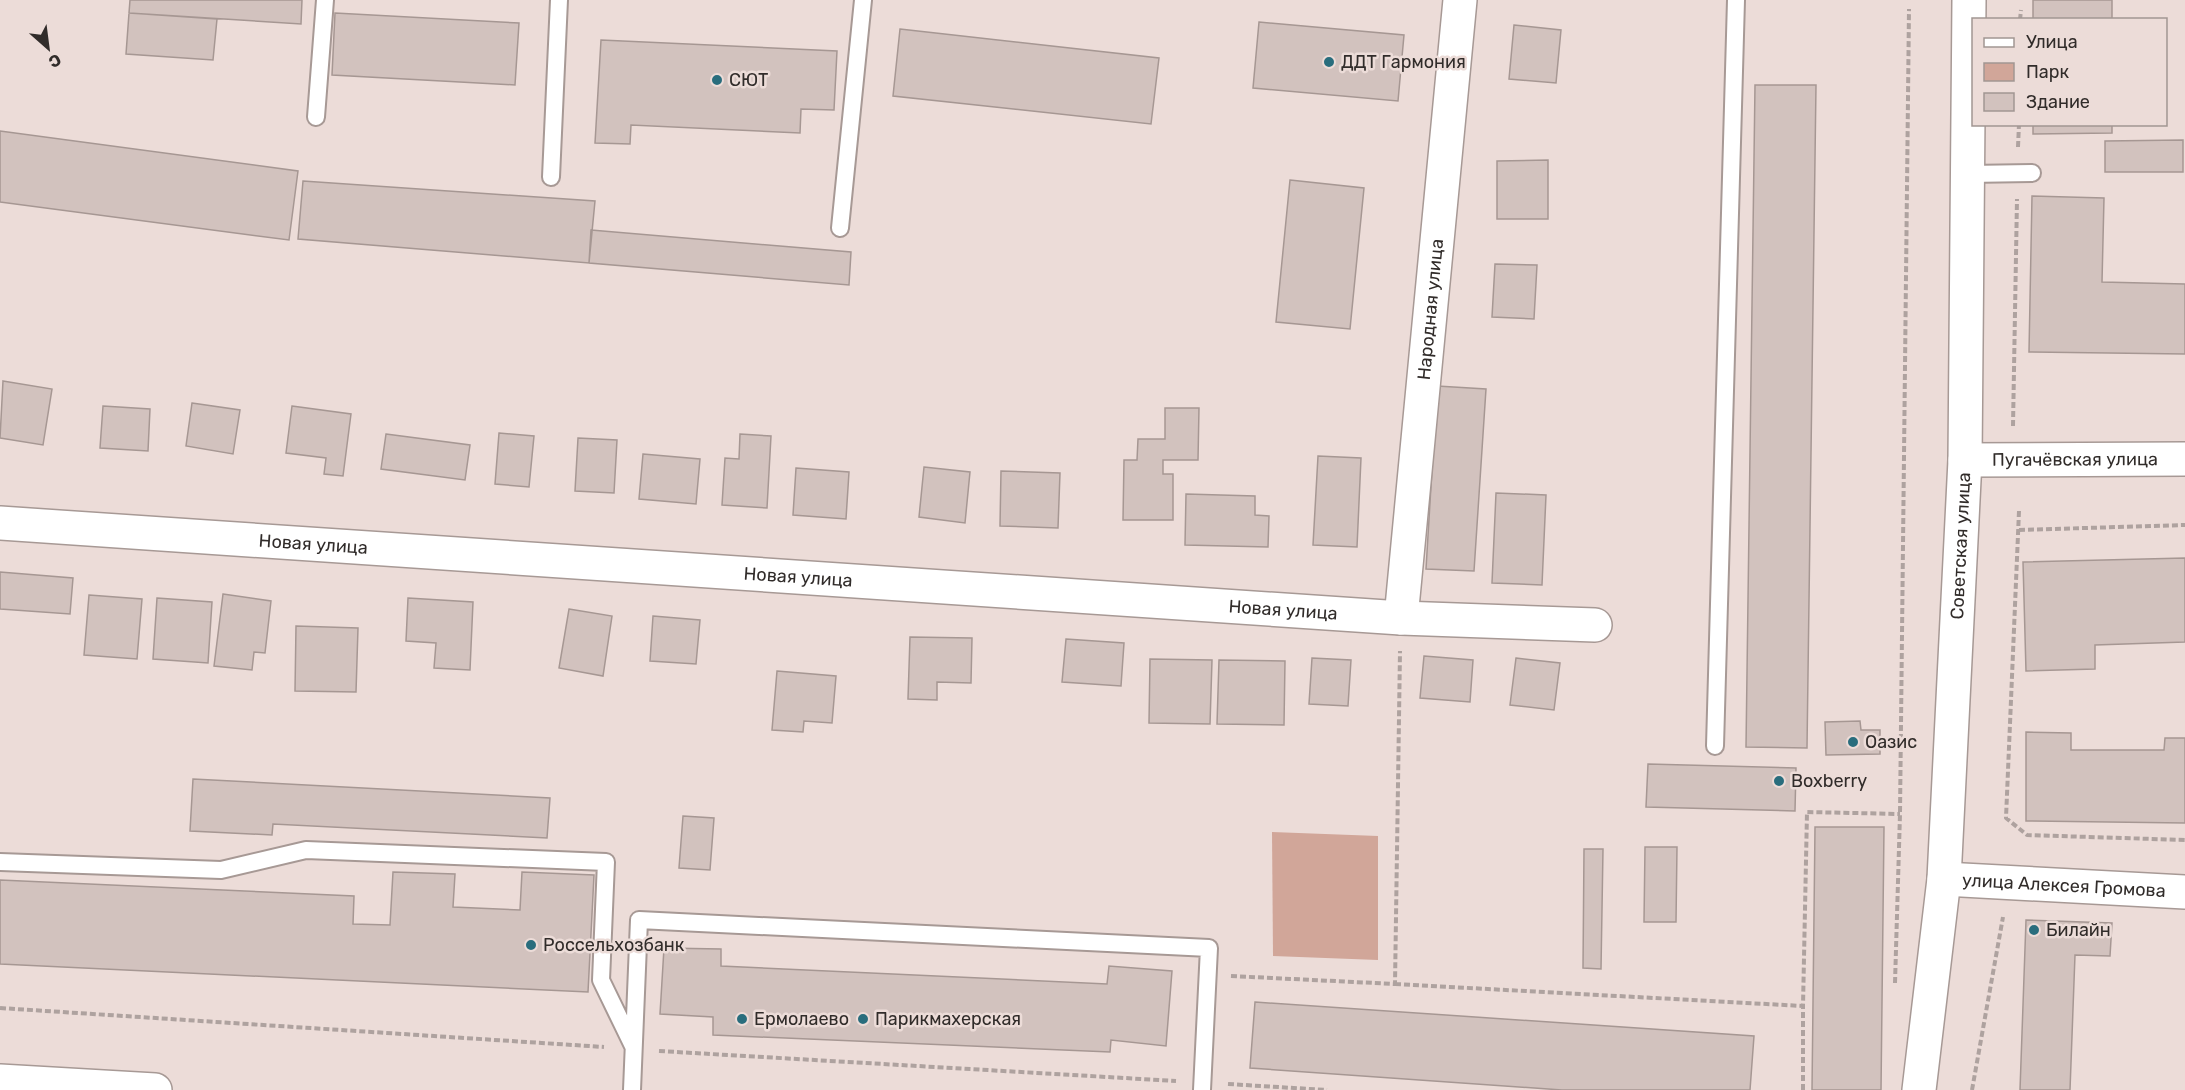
<svg xmlns="http://www.w3.org/2000/svg" width="2185" height="1090" font-family="Rubik,sans-serif">
<style>
.green{fill:#d1a699}
.building{fill:#d2c2be;stroke:#a69793;stroke-width:1.5}
.lines{fill:none;stroke-linecap:round;stroke-linejoin:round}
.service-casing{stroke:#a79995;stroke-width:20}
.minor-casing{stroke:#a79995;stroke-width:36}
.tertiary-casing{stroke:#a79995;stroke-width:36}
.secondary-casing{stroke:#a79995;stroke-width:36}
.path{stroke:#aea29f;stroke-width:4;stroke-dasharray:6 3;stroke-linecap:butt}
.service{stroke:#fff;stroke-width:16}
.minor{stroke:#fff;stroke-width:33}
.tertiary{stroke:#fff;stroke-width:33}
.secondary{stroke:#fff;stroke-width:33}
.poi-dot{fill:#296d7d;stroke:#ecdcd8;stroke-width:2}
.labels{text-anchor:middle;dominant-baseline:central;stroke-width:5;stroke-linejoin:round;paint-order:stroke}
.poi-label{font-size:18px;fill:#312c2a;stroke:#ecdcd8;text-anchor:start}
.street-label{font-size:18px;fill:#312c2a;stroke:#ecdcd8}
</style>
<rect width="100%" height="100%" fill="#ecdcd8"/>
<path class="green" d="M1272 832 1378 836V960L1273 956Z"/>
<path class="building" d="M130 0H302L301 24 129 13Z
M2033 0H2112V20H2033Z
M129 13 217 19 213 60 126 54Z
M335 13 519 23 515 85 332 75Z
M1259 22 1404 35 1398 101 1253 88Z
M1514 25 1561 30 1556 83 1509 79Z
M900 29 1159 58 1151 124 893 96Z
M601 40 837 51 834 110 801 109 800 133 631 125 630 144 595 143Z
M1755 85H1816L1807 748 1746 747Z
M2033 124H2112V133L2033 134Z
M0 131 298 171 289 240 0 202Z
M2183 140V172H2105V141Z
M1548 160V219H1497V161Z
M1290 180 1364 188 1350 329 1276 322Z
M303 181 595 201 589 263 298 239Z
M2032 196 2104 198 2102 282 2185 284V354L2029 352Z
M591 230 851 252 849 285 589 263Z
M1495 264 1537 265 1534 319 1492 317Z
M3 381 52 389 43 445 0 438Z
M1437 386 1486 389 1474 571 1426 569Z
M192 403 240 410 233 454 186 446Z
M103 406 150 409 148 451 100 448Z
M292 406 351 414 343 476 324 474 326 458 286 453Z
M1165 408H1199L1198 460H1163V474H1173V520H1123L1124 460H1137L1138 439H1165Z
M499 433 534 436 529 487 495 484Z
M386 434 470 445 465 480 381 469Z
M740 434 771 436 767 508 722 505 725 458 739 459Z
M578 438 617 440 614 493 575 491Z
M643 454 700 459 696 504 639 499Z
M1318 456 1361 458 1357 547 1313 545Z
M924 467 970 472 965 523 919 517Z
M796 468 849 472 846 519 793 515Z
M1001 471 1060 473 1058 528 1000 526Z
M1496 493 1546 495 1542 585 1492 583Z
M1186 494 1255 496V515L1269 516 1268 547 1185 545Z
M2185 558V642L2095 645V669L2026 671 2023 562Z
M0 572 73 578 70 614 0 609Z
M223 594 271 601 265 653 254 652 252 670 214 666Z
M89 595 142 599 137 659 84 655Z
M157 598 212 602 208 663 153 659Z
M408 598 473 602 470 670 434 668 436 643 406 641Z
M569 609 612 616 603 676 559 668Z
M653 616 700 620 696 664 650 661Z
M296 626 358 628 356 692 295 691Z
M910 637 972 638 971 683 937 682V700L908 699Z
M1066 639 1124 643 1121 686 1062 682Z
M1424 656 1473 660 1470 702 1420 698Z
M1312 658 1351 660 1348 706 1309 704Z
M1516 658 1560 663 1554 710 1510 705Z
M1150 659 1212 660 1210 724 1149 723Z
M1219 660 1285 661 1284 725 1217 724Z
M777 671 836 676 832 723 804 721 803 732 772 730Z
M1860 721 1861 730H1880V754L1826 755 1825 722Z
M2026 732 2071 733V750H2164L2165 738H2185V823L2026 821Z
M1648 764 1796 768 1795 811 1646 807Z
M193 779 550 798 547 838 273 824 272 835 190 831Z
M683 816 714 818 710 870 679 868Z
M1815 827H1884L1881 1090H1812Z
M1645 847H1677L1676 922H1644Z
M1584 849H1603L1601 969 1583 968Z
M393 872 455 874 453 907 520 910 522 872 594 875 588 992 0 964V880L354 896 353 924 390 925Z
M2026 920 2112 923 2110 956 2075 955 2070 1090H2020Z
M664 948 721 949V966L1107 984 1109 966 1172 971 1166 1046 1111 1040 1110 1052 713 1035V1017L660 1014Z
M1255 1002 1754 1036 1750 1090H1562L1250 1068Z"/>
<g class="lines">
<defs>
<path id="service" d="M316 117 325 0
M1968 174 2032 173
M551 177 559 0
M840 228 863 0
M1715 746 1736 0
M0 862 221 870 306 850 606 862 601 980 633 1046
M632 1090 639 920 1209 948 1202 1090"/>
<g id="minor">
<path id="s1" d="M1965 460 2185 459"/>
<path id="s2" d="M0 523 1401 618 1595 625"/>
<path id="s3" d="M1401 618 1460 0"/>
</g>
<g id="tertiary">
<path id="s4" d="M1944 879 2185 892"/>
<path d="M0 1081 155 1090"/>
</g>
<g id="secondary">
<path id="s5" d="M1919 1090 1944 879 1965 460 1969 0"/>
</g>
</defs>
<use href="#service" class="service-casing"/>
<use href="#minor" class="minor-casing"/>
<use href="#tertiary" class="tertiary-casing"/>
<use href="#secondary" class="secondary-casing"/>
<path class="path" d="M2020 20 2021 10
M2018 147 2019 124
M2013 426 2017 199
M2019 511 2006 818 2027 835 2185 840
M2019 530 2185 525
M1231 976 1395 984 1400 651
M1895 983 1900 814 1909 9
M1395 984 1803 1006 1807 812 1900 814
M0 1008 604 1047
M659 1051 1176 1081
M1228 1084 1327 1090
M1803 1090V1006
M1972 1090 2003 917"/>
<use href="#service" class="service"/>
<use href="#minor" class="minor"/>
<use href="#tertiary" class="tertiary"/>
<use href="#secondary" class="secondary"/>
</g>
<g class="poi-dot">
<circle cx="1329" cy="62" r="6"/>
<circle cx="717" cy="80" r="6"/>
<circle cx="1853" cy="742" r="6"/>
<circle cx="1779" cy="781" r="6"/>
<circle cx="2034" cy="930" r="6"/>
<circle cx="531" cy="945" r="6"/>
<circle cx="742" cy="1019" r="6"/>
<circle cx="863" cy="1019" r="6"/>
</g>
<g class="labels">
<g class="poi-label">
<text x="1341" y="62">ДДТ Гармония</text>
<text x="729" y="80">СЮТ</text>
<text x="1865" y="742">Оазис</text>
<text x="1791" y="781">Boxberry</text>
<text x="2046" y="930">Билайн</text>
<text x="543" y="945">Россельхозбанк</text>
<text x="754" y="1019">Ермолаево</text>
<text x="875" y="1019">Парикмахерская</text>
</g>
<g class="street-label">
<text stroke="none"><textPath href="#s3" startOffset="310">Народная улица</textPath></text>
<text stroke="none"><textPath href="#s1" startOffset="110">Пугачёвская улица</textPath></text>
<text stroke="none"><textPath href="#s2" startOffset="314">Новая улица</textPath></text>
<text stroke="none"><textPath href="#s5" startOffset="546">Советская улица</textPath></text>
<text stroke="none"><textPath href="#s2" startOffset="800">Новая улица</textPath></text>
<text stroke="none"><textPath href="#s2" startOffset="1286">Новая улица</textPath></text>
<text stroke="none"><textPath href="#s4" startOffset="120">улица Алексея Громова</textPath></text>
</g>
</g>
<rect x="1972" y="18" width="195" height="108" fill="#ecdcd8" stroke="#a19692" stroke-width="1.5"/>
<rect x="1984" y="38" width="30" height="9" fill="#ffffff" stroke="#a19692" stroke-width="1.5"/>
<text x="2026" y="48" font-size="18" fill="#312c2a">Улица</text>
<rect x="1984" y="63" width="30" height="18" fill="#d1a699" stroke="#a19692" stroke-width="1.5"/>
<text x="2026" y="78" font-size="18" fill="#312c2a">Парк</text>
<rect x="1984" y="93" width="30" height="18" fill="#d2c2be" stroke="#a19692" stroke-width="1.5"/>
<text x="2026" y="108" font-size="18" fill="#312c2a">Здание</text>
<g transform="translate(48 48) rotate(152)" stroke="#ecdcd8" stroke-width="4.5" paint-order="stroke">
<path d="M0-4.5L10 22L0 15L-10 22Z" fill="#312c2a"/>
<text y="-9" font-size="16" font-weight="bold" text-anchor="middle" fill="#312c2a">С</text>
</g>
</svg>
